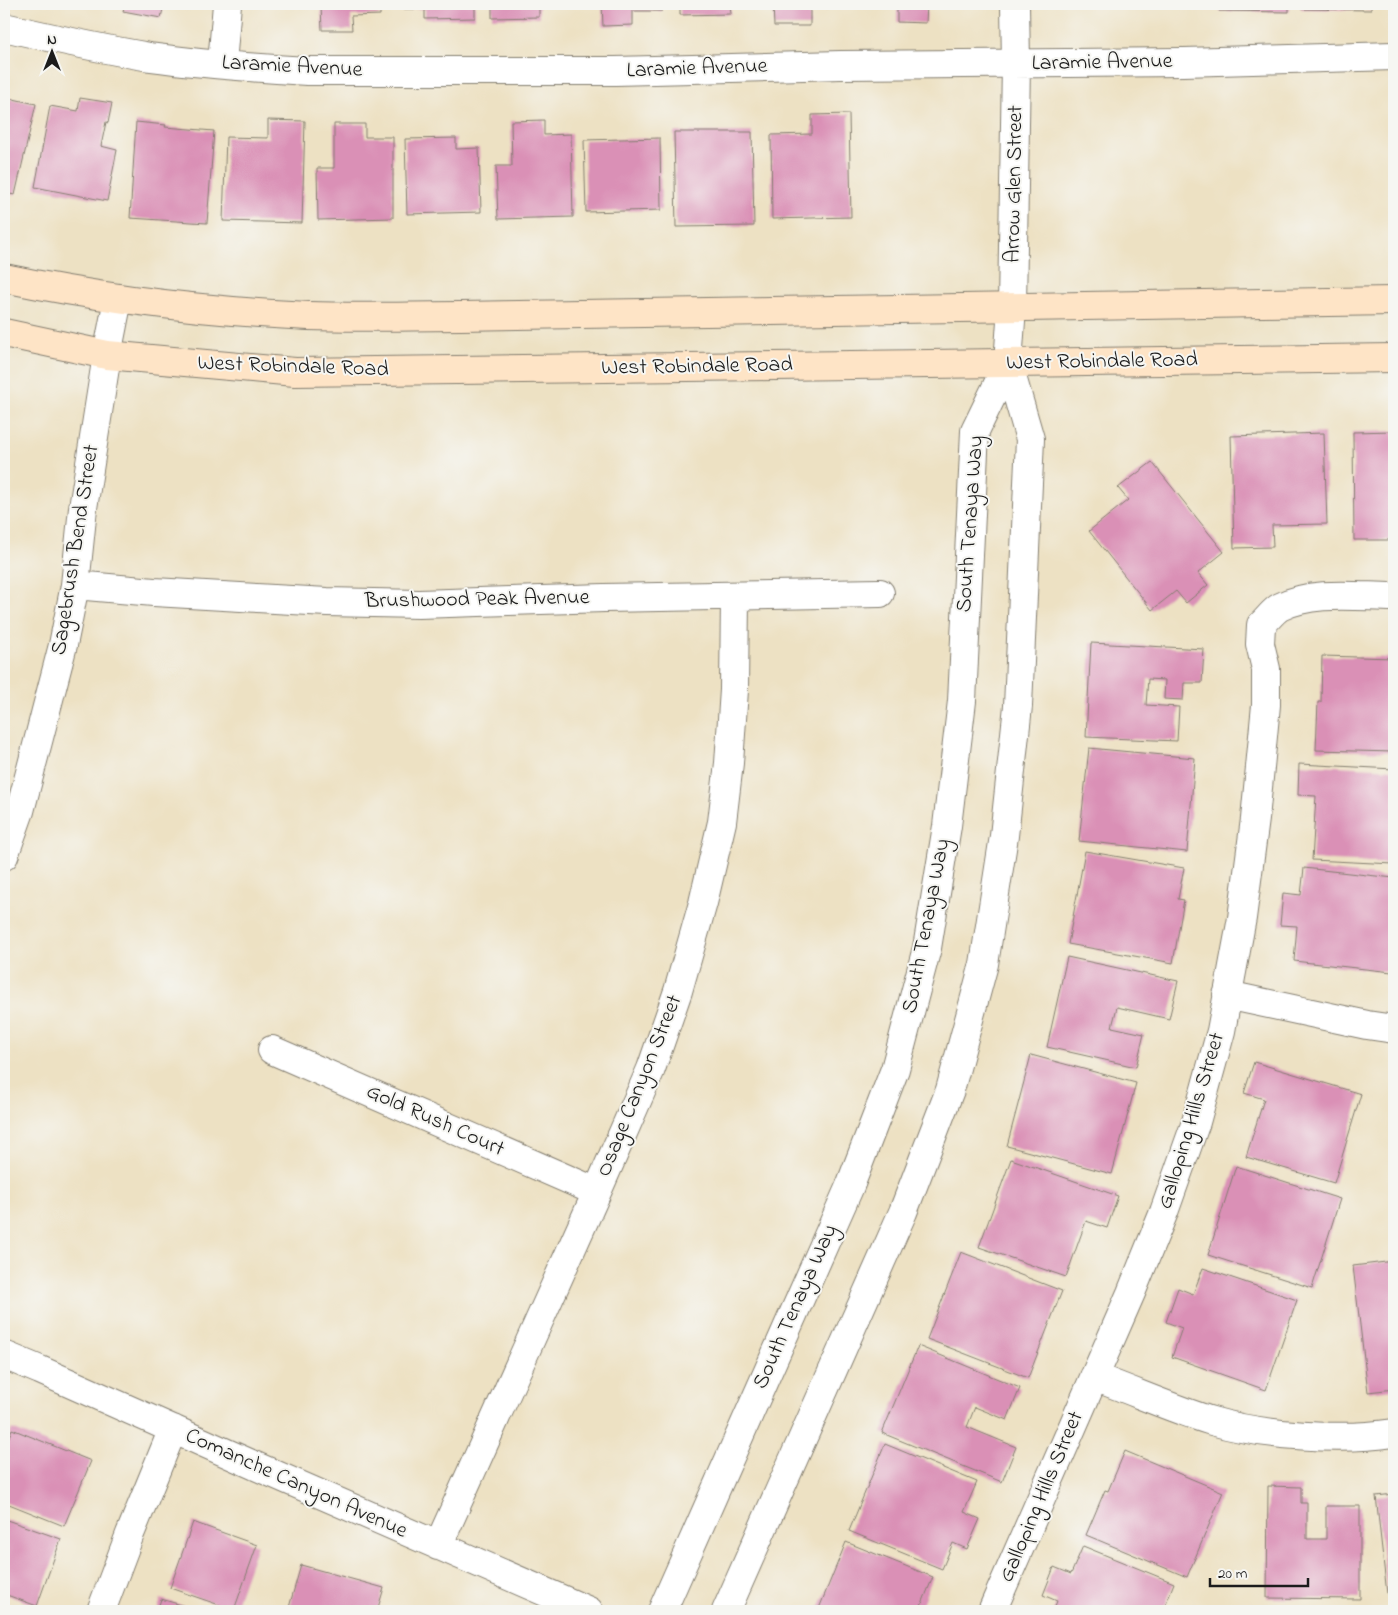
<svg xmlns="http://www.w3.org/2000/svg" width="1398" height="1615" font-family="'Indie Flower',sans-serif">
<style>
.building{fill:#da90b6}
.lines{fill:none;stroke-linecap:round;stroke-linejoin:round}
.minor-casing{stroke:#847e70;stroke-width:30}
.tertiary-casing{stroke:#847e70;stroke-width:30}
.secondary-casing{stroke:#847e70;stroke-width:30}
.minor{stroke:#fff;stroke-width:28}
.tertiary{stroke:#fff;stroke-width:28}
.secondary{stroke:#fee4c6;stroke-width:28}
.labels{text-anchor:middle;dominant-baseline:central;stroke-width:4;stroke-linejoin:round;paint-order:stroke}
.street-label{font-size:22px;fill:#1c1c1c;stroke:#f6f6f2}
</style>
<rect width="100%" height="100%" fill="#f6f6f2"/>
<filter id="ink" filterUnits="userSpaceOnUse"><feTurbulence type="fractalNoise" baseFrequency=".02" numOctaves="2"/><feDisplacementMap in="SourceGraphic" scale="10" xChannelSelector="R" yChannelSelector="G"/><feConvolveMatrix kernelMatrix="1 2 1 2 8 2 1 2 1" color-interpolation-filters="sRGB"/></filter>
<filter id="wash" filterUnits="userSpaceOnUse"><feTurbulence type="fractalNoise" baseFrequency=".0096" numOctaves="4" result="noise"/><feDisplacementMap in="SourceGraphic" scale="20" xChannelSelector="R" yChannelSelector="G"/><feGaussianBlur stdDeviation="1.12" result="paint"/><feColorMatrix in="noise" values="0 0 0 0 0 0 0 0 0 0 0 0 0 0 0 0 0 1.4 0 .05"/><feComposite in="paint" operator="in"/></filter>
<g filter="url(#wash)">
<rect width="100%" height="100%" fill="#ede1c3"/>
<g id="blocks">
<path class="building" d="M125 4H164L161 18 123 11Z
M318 4H380V15L351 16 352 30H322L321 6H318Z
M400 4H475V18L425 19V9H400Z
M492 4H539V17L492 18Z
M602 4H662V11H633V25L603 26Z
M680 4H730L731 14 680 15Z
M773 4H852V8L810 9V26H774Z
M867 4H927L926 23 897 22V8L867 7Z
M1137 4H1211V6L1137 7Z
M1219 4H1289V12L1219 11Z
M1301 4H1371V10L1301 9Z
M4 97 36 104 15 195 4 193Z
M80 98 112 103 108 123 106 122 101 146 117 150 107 201 35 187 50 106 78 111Z
M849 114 851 217 772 219 771 135 812 134V115Z
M268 120 305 121 302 223 223 221 226 137 268 138Z
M544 120V135L571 134 573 217 498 219 496 166H512L511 121Z
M136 122 166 125 165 127 214 131 207 223 130 218Z
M334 124H365V137H393V218L318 220 317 168H334Z
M674 132H752L754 226 676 227Z
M456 138V149L479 148 481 212 407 214 405 139Z
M660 138 661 210 586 212 584 140Z
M1394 431V540H1354L1353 432Z
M1324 433 1327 524 1272 525 1273 547 1234 548 1231 436Z
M1152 462 1224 552 1198 573 1208 585 1186 603 1176 591 1152 610 1089 531 1128 500 1118 488Z
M1091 643 1204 649 1202 683H1184L1183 700 1164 699 1165 680 1148 679 1146 705 1179 707 1177 741 1086 737Z
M1322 656 1394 658V752L1316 750 1318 702H1321Z
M1089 748 1195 758 1187 852 1079 841Z
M1299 764 1394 769V864L1312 860 1316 796 1298 795Z
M1085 851 1184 868 1178 899 1184 900 1173 963 1068 944Z
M1304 868 1394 878V952L1392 972 1294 961 1297 926 1280 925 1283 893 1301 895Z
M1067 957 1178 981 1169 1019 1117 1007 1112 1027 1144 1034 1136 1067 1047 1047Z
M1031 1055 1136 1083 1112 1174 1007 1146Z
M1254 1062 1361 1094 1334 1183 1246 1157 1264 1099 1244 1093Z
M1011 1159 1118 1196 1107 1228 1086 1221 1066 1277 979 1247Z
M1236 1166 1340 1199 1312 1288 1208 1255Z
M961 1252 1062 1291 1028 1378 927 1339Z
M1394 1261V1389L1368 1392 1353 1266Z
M1203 1268 1297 1300 1266 1390 1172 1357 1182 1328 1166 1322 1178 1288 1193 1294Z
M918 1346 1020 1388 1007 1420 975 1407 967 1427 1016 1447 1002 1482 882 1433Z
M12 1429 91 1461 64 1526 4 1502V1449Z
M885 1444 977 1482 964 1512 980 1519 967 1549 953 1543 942 1569 849 1531Z
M1125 1451 1223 1492 1187 1577 1086 1535 1105 1490 1108 1491Z
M1268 1486 1301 1487V1503H1307V1539H1326V1506H1360V1599L1267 1598Z
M1394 1494V1594H1387L1376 1496Z
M4 1519 61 1539 37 1606 4 1594Z
M193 1522 257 1545 234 1610 170 1588Z
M846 1542 933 1577 919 1611H818Z
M1083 1546 1174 1583 1163 1611H1053L1057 1601 1043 1595 1054 1567 1071 1574Z
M301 1565 384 1588 377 1611H288Z
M161 1599 202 1611H157Z"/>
</g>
</g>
<g filter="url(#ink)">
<use href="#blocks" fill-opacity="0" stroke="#847e70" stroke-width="1"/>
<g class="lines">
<defs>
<path id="minor" d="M4 27C52 38 101 49 150 57 202 64 255 68 307 71H615L841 65 1184 62 1394 56
M222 64 227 4
M1012 307 1016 64 1015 4
M75 585 154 592 327 602 419 604 604 598 880 593
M4 856 20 811 63 645 75 585 83 508 107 355 118 299
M1227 995 1367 1025 1394 1029
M272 1050 597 1192
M4 1355 40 1370 258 1467 589 1611
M1094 1377C1133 1391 1173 1409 1212 1421 1263 1436 1342 1441 1394 1433
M438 1546 597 1192 651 1069 678 991 703 903 722 822 729 763 734 690 735 596
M101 1611 130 1534 173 1429
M992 1611 1131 1293 1164 1212 1196 1122 1221 1031 1242 918 1255 819 1266 705V669L1260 644 1261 625C1267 620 1273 611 1280 607 1313 590 1359 597 1394 597"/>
<path id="tertiary" d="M662 1611 850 1186 895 1069 927 948 947 826 962 701 975 431 1008 363
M726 1611 903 1212 950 1090 984 964 1004 836 1018 706 1030 439 1008 363 1012 307"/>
<path id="secondary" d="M4 278C104 299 206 311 309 316 360 318 411 316 461 316L1394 301
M4 333 107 355 295 372 1394 358"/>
</defs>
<use href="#minor" class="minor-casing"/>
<use href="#tertiary" class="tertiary-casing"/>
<use href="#secondary" class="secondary-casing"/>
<use href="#minor" class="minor"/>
<use href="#tertiary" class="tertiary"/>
<use href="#secondary" class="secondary"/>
</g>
</g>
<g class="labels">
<g class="street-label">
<text transform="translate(1102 63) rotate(-1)">Laramie Avenue</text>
<text transform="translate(292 67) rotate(3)">Laramie Avenue</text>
<text transform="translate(697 69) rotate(-2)">Laramie Avenue</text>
<text transform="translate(1015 184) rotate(-89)">Arrow Glen Street</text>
<text transform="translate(1102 362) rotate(-1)">West Robindale Road</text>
<text transform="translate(293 367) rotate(2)">West Robindale Road</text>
<text transform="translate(697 367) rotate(-1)">West Robindale Road</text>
<text transform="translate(971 524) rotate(-86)">South Tenaya Way</text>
<text transform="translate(76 550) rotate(-81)">Sagebrush Bend Street</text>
<text transform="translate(477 600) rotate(-1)">Brushwood Peak Avenue</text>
<text transform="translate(927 926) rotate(-79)">South Tenaya Way</text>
<text transform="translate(640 1086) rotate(-68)">Osage Canyon Street</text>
<text transform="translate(435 1121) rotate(24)">Gold Rush Court</text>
<text transform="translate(1192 1121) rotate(-73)">Galloping Hills Street</text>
<text transform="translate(796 1307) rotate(-66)">South Tenaya Way</text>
<text transform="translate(296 1484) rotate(24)">Comanche Canyon Avenue</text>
<text transform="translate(1042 1497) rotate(-67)">Galloping Hills Street</text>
</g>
</g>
<rect width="1398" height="1615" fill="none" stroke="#f6f6f2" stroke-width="20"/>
<g transform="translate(52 52)" stroke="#f6f6f2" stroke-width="4" paint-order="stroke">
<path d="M0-4L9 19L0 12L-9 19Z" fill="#1c1c1c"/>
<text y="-8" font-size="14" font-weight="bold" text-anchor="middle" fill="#1c1c1c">N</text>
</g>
<path d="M1210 1578v8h98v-8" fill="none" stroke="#1c1c1c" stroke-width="2.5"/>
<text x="1218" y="1578" font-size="15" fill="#1c1c1c" stroke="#f6f6f2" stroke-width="4" paint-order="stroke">20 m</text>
</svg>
